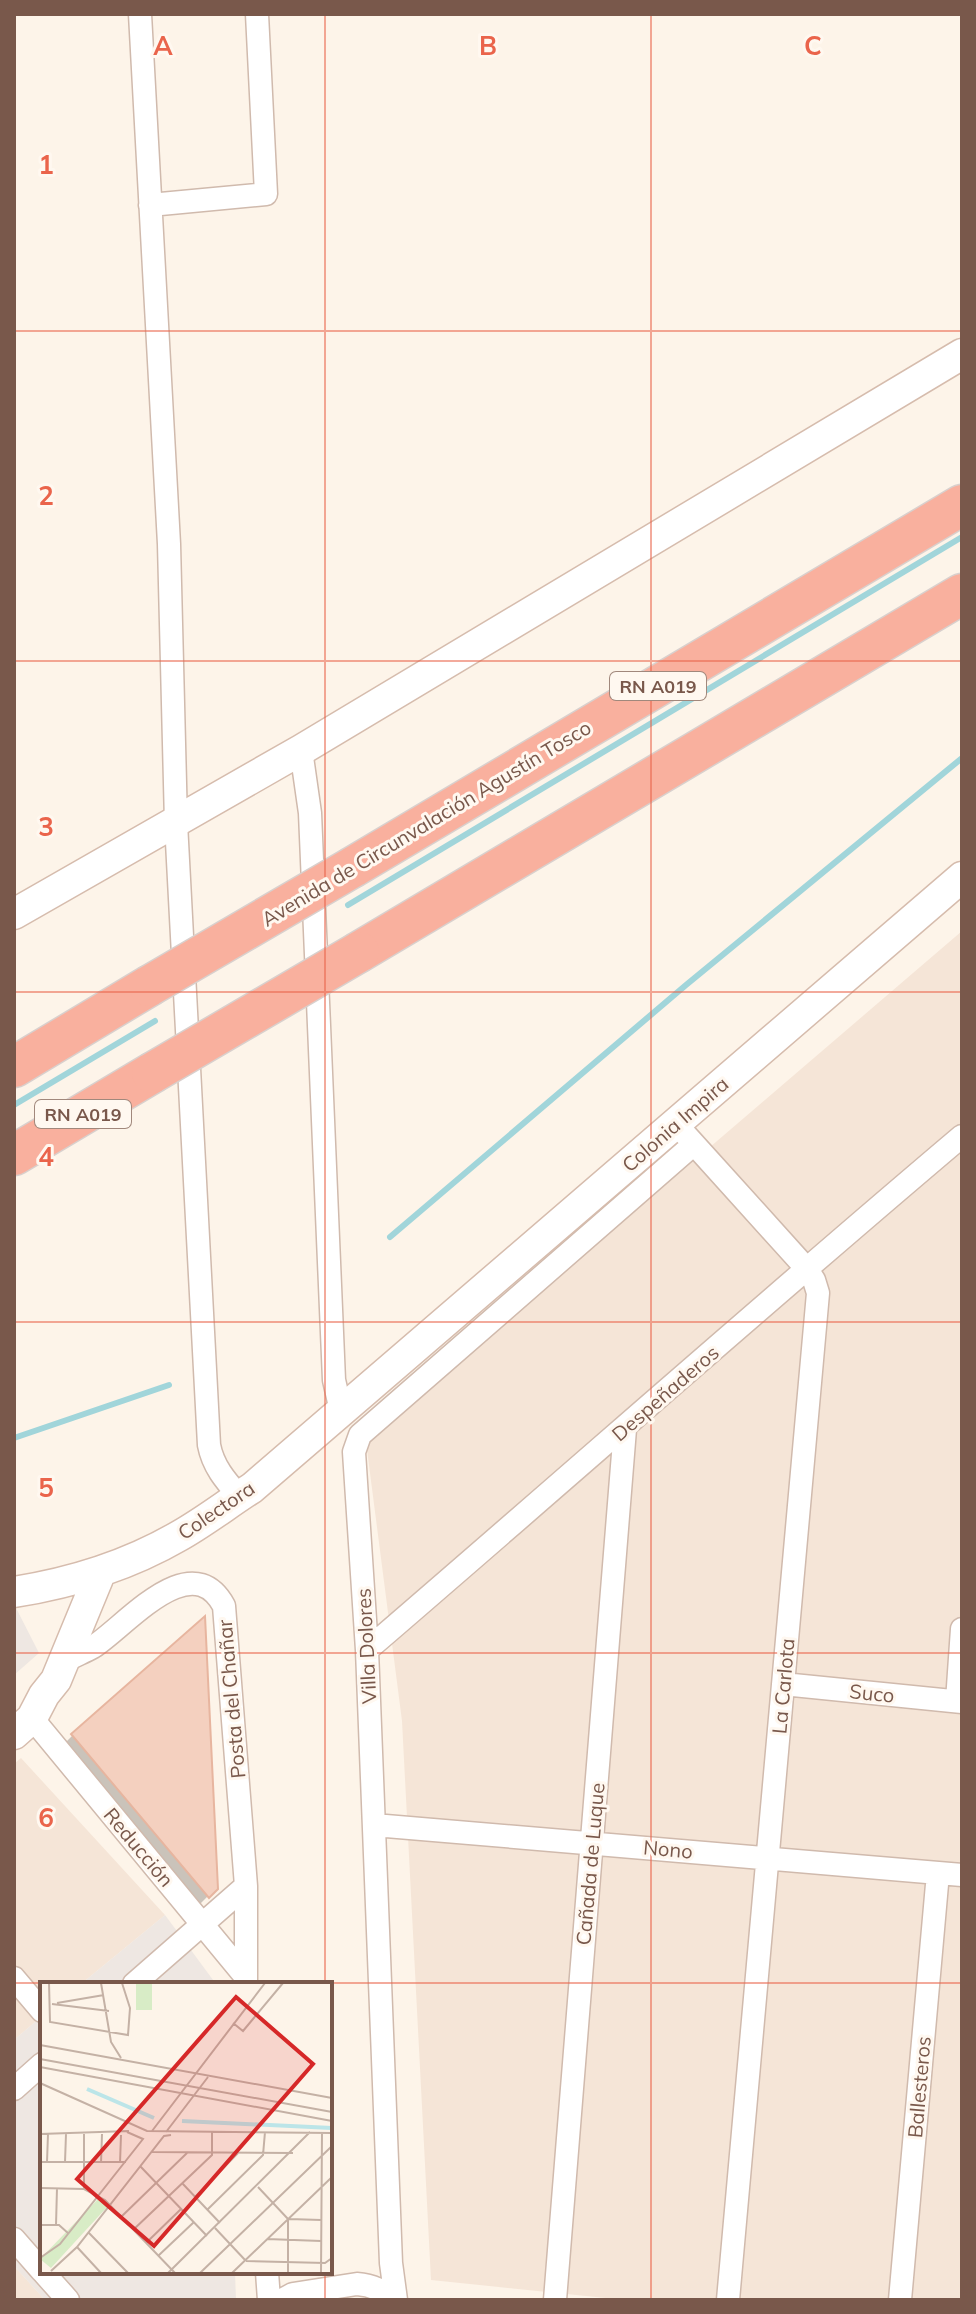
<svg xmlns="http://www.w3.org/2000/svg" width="976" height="2314" font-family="Mulish,sans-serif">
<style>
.residential{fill:#f5e5d7}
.industrial{fill:#eee7e2}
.shadow{fill:#0003}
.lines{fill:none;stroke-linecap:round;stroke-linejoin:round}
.stream{stroke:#a1d5da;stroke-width:6}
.building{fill:#f4d0bf;stroke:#e7b59f;stroke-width:2}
.street-casing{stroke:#d0baad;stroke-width:25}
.secondary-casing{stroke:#d6bcad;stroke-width:33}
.highway-casing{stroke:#d9d0cd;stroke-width:43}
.street{stroke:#fff;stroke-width:22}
.secondary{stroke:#fff;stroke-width:30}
.highway{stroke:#f9b09e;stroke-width:40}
.highway-bridge-casing{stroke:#d9d0cd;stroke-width:43;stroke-linecap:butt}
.highway-bridge{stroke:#f9b09e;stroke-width:40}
.grid{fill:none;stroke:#ea644b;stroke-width:2;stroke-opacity:0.55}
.labels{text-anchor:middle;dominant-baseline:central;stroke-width:6;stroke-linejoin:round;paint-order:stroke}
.shield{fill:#fff8f0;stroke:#a1887c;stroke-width:2}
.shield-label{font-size:18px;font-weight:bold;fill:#79584b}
.street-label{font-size:20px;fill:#79584b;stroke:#fff8f0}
.inset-river{fill:none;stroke:#bce5e8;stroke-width:4}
.inset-road{fill:none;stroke:#c4b1a5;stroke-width:2}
.view{fill:#d62828;fill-opacity:0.15;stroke:#d62828;stroke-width:4}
.inset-edge{fill:none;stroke:#79584b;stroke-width:4}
.grid-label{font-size:26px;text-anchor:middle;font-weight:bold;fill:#ea644b;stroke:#fff8f0;stroke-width:6;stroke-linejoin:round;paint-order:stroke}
</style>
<rect width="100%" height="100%" fill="#fdf4e9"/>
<path class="residential" d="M962 931V2300H625L431 2280 402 1721 366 1442Z
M21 1758 165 1915 81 1984H42V2016L14 2040V1764Z
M14 2266 45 2300H14Z"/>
<path class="industrial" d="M14 1604 39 1653 14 1675Z
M165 1915 216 1984H81Z
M42 2016V2272H235L236 2300H45L14 2266V2040Z"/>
<path class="shadow" d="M73 1735 216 1888 191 1913 56 1752Z"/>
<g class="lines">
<path class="stream" d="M348 905 962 537
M14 1105 155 1021
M390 1237 686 985 962 758
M14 1438 169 1385"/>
</g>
<path class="building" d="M205 1616 218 1889 209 1898 71 1734Z"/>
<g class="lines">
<defs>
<path id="street" d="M140 14 169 544 176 823 209 1445C213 1466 225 1480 239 1496
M150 205 266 194 257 14
M301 750 310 813 334 1380 341 1411
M685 1134 806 1268 814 1280 818 1293 728 2300
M367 1650C566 1479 762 1305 962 1136
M65 1661C74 1656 84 1652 93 1647 126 1626 191 1545 224 1606L246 1886V1984
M783 1684 962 1702
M957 1701 962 1629
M32 1718 245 1976
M374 1825 962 1875
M14 1978 42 2011
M134 1984 246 1886
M14 2089 42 2064
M14 2239 42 2271
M43 2272 68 2300
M267 2272 269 2300
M282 2300 293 2294 357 2284C373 2285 383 2291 395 2300
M396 2300 391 2263 367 1650 354 1452 360 1435 694 1144
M555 2300 625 1429
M900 2300 938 1873"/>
<path id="secondary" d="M14 914 301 750 962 354
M14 1592C71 1583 129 1565 179 1536 204 1522 227 1504 252 1488L962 877
M14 1734 32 1718 44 1695 56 1680 101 1571"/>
<path id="highway" d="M353 867 962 505
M359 952 962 594
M14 1067 149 986
M14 1155 152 1073"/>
</defs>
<use href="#street" class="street-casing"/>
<use href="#secondary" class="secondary-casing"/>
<use href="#highway" class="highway-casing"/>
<use href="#street" class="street"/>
<use href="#secondary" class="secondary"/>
<use href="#highway" class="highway"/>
<defs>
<path id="highway-bridge" d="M149 986 353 867
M152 1073 359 952"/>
</defs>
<use href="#highway-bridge" class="highway-bridge-casing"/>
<use href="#highway-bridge" class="highway-bridge"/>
</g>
<path class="grid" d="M325 14V1984M651 14V2300M14 331H962M14 661H962M14 992H962M14 1322H962M14 1653H962M14 1983H962M325 2272V2300"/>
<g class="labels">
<g class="shield">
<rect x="610" y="672" width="96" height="28" rx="6"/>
<rect x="35" y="1100" width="96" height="28" rx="6"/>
</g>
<g class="shield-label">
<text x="658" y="686">RN A019</text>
<text x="83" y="1114">RN A019</text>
</g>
<g class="street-label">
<text transform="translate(426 823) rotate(-31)">Avenida de Circunvalación Agustín Tosco</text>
<text transform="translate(675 1124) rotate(-41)">Colonia Impira</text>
<text transform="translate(665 1393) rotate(-41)">Despeñaderos</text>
<text transform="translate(216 1510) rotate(-34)">Colectora</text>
<text transform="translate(366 1646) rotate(-93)">Villa Dolores</text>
<text transform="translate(783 1686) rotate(-85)">La Carlota</text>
<text transform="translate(872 1693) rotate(6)">Suco</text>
<text transform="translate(231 1699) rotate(-95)">Posta del Chañar</text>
<text transform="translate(139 1847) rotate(50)">Reducción</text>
<text transform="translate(668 1849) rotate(5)">Nono</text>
<text transform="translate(590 1864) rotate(-85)">Cañada de Luque</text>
<text transform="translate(919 2087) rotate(-85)">Ballesteros</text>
</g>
</g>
<g transform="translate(40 1982)">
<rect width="292" height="292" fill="#fdf4e9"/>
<path d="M96 1H112V28H96ZM59 216 68 224 11 286 0 277Z" fill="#d8ecc6"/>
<path class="inset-river" d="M47 107 114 136M142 139 292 146"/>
<path class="inset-road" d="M9 1 10 40 88 53 90 26 82 1M61 1 71 60 81 76M17 21 64 13M12 22 69 29M193 41 203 49 243 1M0 63 292 116M0 77 292 130M0 85 292 139M0 101 107 149 292 151M112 149 225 1M126 150 168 95M0 152 89 149M112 170 253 171M0 180H86M7 180 8 152M25 180 26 152M61 181 62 152M80 181 81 153M100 184 167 254M142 201 180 241M218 205 248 237M0 206 44 207 65 218 135 291M44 207V152M155 215 199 170M167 228 223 173 225 150M81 235 147 171M249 237 281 238M0 243H19L29 252M16 243 17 206M175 246 206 279M93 248 172 173V150M49 251 88 291M227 257 281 259M106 261 141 227M37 265 61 291M118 274 154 240M0 276 20 262 103 157 87 150M206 279 285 281 292 276M11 289 37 265 124 154 131 153M128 291 270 150M160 291 292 164M192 291 292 195M248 291V237M281 291 282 150"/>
<path class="view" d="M196 15 273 82 114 264 37 197Z"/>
<rect width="292" height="292" class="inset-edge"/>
</g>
<g class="grid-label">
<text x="163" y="55">A</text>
<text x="488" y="55">B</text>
<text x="813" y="55">C</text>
<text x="46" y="174">1</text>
<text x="46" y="505">2</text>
<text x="46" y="836">3</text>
<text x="46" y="1166">4</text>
<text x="46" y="1497">5</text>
<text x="46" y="1827">6</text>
</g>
<rect width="976" height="2314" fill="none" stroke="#79584b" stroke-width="32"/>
</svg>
